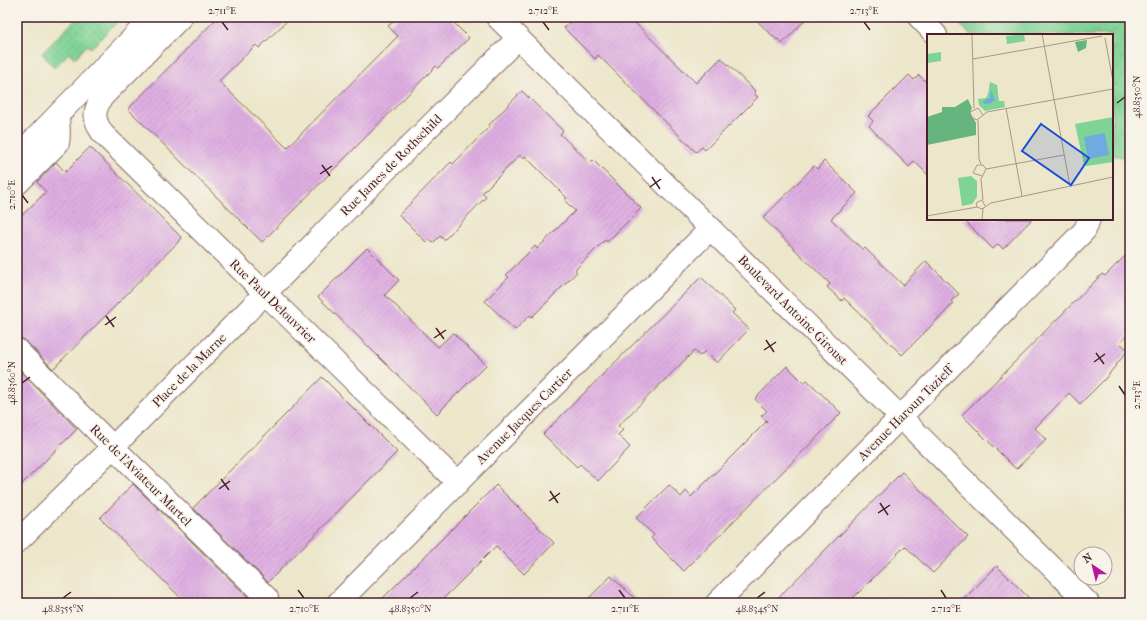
<svg xmlns="http://www.w3.org/2000/svg" width="1147" height="620" font-family="'IM FELL French Canon',serif">
<style>
.grass{fill:url(#grass-dots);stroke:#647960}
.park{fill:url(#park-crowns);stroke:#647960}
.building{fill:url(#building-hatch)}
.lines{fill:none;stroke-linecap:round;stroke-linejoin:round}
.minor-casing{stroke:#836563;stroke-width:24}
.minor{stroke:#fff;stroke-width:22}
.ticks{fill:none;stroke:#4a1f2b;stroke-width:1.5}
.labels{text-anchor:middle;dominant-baseline:central;stroke-width:3;stroke-linejoin:round;paint-order:stroke}
.street-label{font-size:13px;fill:#4a1f2b;stroke:#f7f3e8}
.inset-road{fill:none;stroke:#ab968a;stroke-width:1}
.view{fill:#1d4ed8;fill-opacity:0.15;stroke:#1d4ed8;stroke-width:2}
.inset-edge{fill:none;stroke:#4a1f2b;stroke-width:2}
.neatline{fill:none;stroke:#4a1f2b;stroke-width:1.5}
.ticks-label{font-size:10px;text-anchor:middle;fill:#4a1f2b}
</style>
<defs>
<pattern id="grass-dots" width="8" height="8" patternUnits="userSpaceOnUse"><rect width="8" height="8" fill="#7fd395"/><path d="M2 2h.1M6 6h.1" fill="none" stroke="#6fb581" stroke-width="1.8" stroke-linecap="round"/></pattern>
<pattern id="park-crowns" width="20" height="18" patternUnits="userSpaceOnUse"><rect width="20" height="18" fill="#7fd395"/><path d="M2 6a3 3 0 1 1 6 0M12 15a3 3 0 1 1 6 0" fill="none" stroke="#6fb581"/></pattern>
<pattern id="building-hatch" width="6" height="6" patternUnits="userSpaceOnUse"><rect width="6" height="6" fill="#deaee2"/><path d="M-1 1l2-2M0 6l6-6M5 7l2-2" fill="none" stroke="#c095c2"/></pattern>
</defs>
<rect width="100%" height="100%" fill="#f7f3e8"/>
<filter id="ink" filterUnits="userSpaceOnUse"><feTurbulence type="fractalNoise" baseFrequency=".025" numOctaves="2"/><feDisplacementMap in="SourceGraphic" scale="8" xChannelSelector="R" yChannelSelector="G"/><feConvolveMatrix kernelMatrix="1 2 1 2 8 2 1 2 1" color-interpolation-filters="sRGB"/></filter>
<filter id="wash" filterUnits="userSpaceOnUse"><feTurbulence type="fractalNoise" baseFrequency=".012" numOctaves="4" result="noise"/><feDisplacementMap in="SourceGraphic" scale="16" xChannelSelector="R" yChannelSelector="G"/><feGaussianBlur stdDeviation="0.9" result="paint"/><feColorMatrix in="noise" values="0 0 0 0 0 0 0 0 0 0 0 0 0 0 0 0 0 1.4 0 .05"/><feComposite in="paint" operator="in"/></filter>
<g filter="url(#wash)">
<rect width="100%" height="100%" fill="#ece6ca"/>
<path class="grass" d="M78 17H122L91 48 87 45 75 58 69 53 54 68 42 53Z"/>
<path class="park" d="M952 17H1130V157L1129 158 1112 155V35H971Z"/>
<g id="blocks">
<path class="building" d="M218 17H291L259 48 256 45 219 81 287 148 398 36 388 26 399 17H448L469 38 438 68 436 66 262 242 128 109Z
M574 17H629L696 83 721 58 756 92 754 94 758 97 705 150 702 147 696 152 598 55 595 59 564 28Z
M753 17H808L782 44 778 39 777 40Z
M909 75 914 80 919 75 928 84V175L914 161 909 167 869 126 873 121 868 116Z
M522 91 563 131 560 134 590 163 593 160 641 208 607 242 605 240 575 270 577 272 532 317 530 315 515 330 485 301 509 277 506 275 535 246 537 249 575 211 564 200 567 198 525 156 523 159 520 155 482 193 486 197 444 240 440 236 433 243 429 239 426 242 399 215 451 162 453 164 490 126 489 125Z
M90 147 182 238 53 369 26 341 21 338H17V220L46 192 37 182 56 162 65 172Z
M824 161 857 193 831 219 863 250 865 248 903 285 926 261 959 294 951 301 953 304 902 355 844 298 842 301 827 287 830 284 763 218 814 166 817 169Z
M963 219H1032L1003 249 998 244 993 249Z
M367 248 399 280 385 295 438 347 453 333 486 365 437 414 318 297Z
M1130 251V332L1120 343 1128 350 1105 379 1080 404 1069 393 1035 428 1046 440 1016 469 962 415 1102 274 1105 276Z
M701 277 735 310 732 313 749 329 717 363 705 351 700 356 694 351 618 426 623 430 618 435 630 447 598 481 580 464 577 467 543 434Z
M787 366 804 383 807 380 841 413 684 571 651 538 654 535 636 518 669 485 681 497 686 491 691 497 767 421 761 416 767 411 755 399Z
M17 368 77 429 17 489Z
M322 377 397 452 268 582 193 508 288 412Z
M902 472 968 537 933 573 905 546 848 603H773Z
M133 484 251 600 247 603H186L100 518Z
M496 485 554 543 524 574 496 546 439 603H378Z
M997 566 1034 603H960Z
M611 576 640 603H584Z"/>
</g>
</g>
<g filter="url(#ink)">
<use href="#blocks" fill-opacity="0" stroke="#836563" stroke-width="1"/>
<g class="lines">
<defs>
<path id="minor" d="M181 17 102 97C93 112 93 119 103 134L458 483
M497 17 1088 603
M919 17 936 35
M17 157 153 17
M17 184 58 143C60 134 58 124 58 115
M17 350 113 447 267 598
M17 542 113 447 293 265 352 204 518 38
M338 603 711 228
M717 603 1085 230 1089 219"/>
</defs>
<use href="#minor" class="minor-casing"/>
<use href="#minor" class="minor"/>
</g>
</g>
<path class="ticks" d="M222 22 228 30M543 22 549 30M864 22 870 30M1117 103 1125 97M322 165 330 176M320 174 332 166M652 177 660 189M650 187 661 179M22 195 28 203M106 316 114 327M105 325 116 317M436 328 444 339M434 338 446 330M766 340 774 352M764 350 776 342M1096 353 1104 364M1094 362 1105 354M22 383 30 377M1119 386 1125 395M221 479 229 490M219 489 230 481M550 491 558 503M549 501 560 493M880 503 888 515M878 513 890 505M298 590 304 598M619 590 625 598M941 590 946 598M63 598 71 592M410 598 418 592M757 598 765 592"/>
<g class="labels">
<g class="street-label">
<text transform="translate(391 165) rotate(-45)">Rue James de Rothschild</text>
<text transform="translate(273 301) rotate(44)">Rue Paul Delouvrier</text>
<text transform="translate(793 310) rotate(45)">Boulevard Antoine Giroust</text>
<text transform="translate(189 370) rotate(-45)">Place de la Marne</text>
<text transform="translate(905 413) rotate(-45)">Avenue Haroun Tazieff</text>
<text transform="translate(524 416) rotate(-45)">Avenue Jacques Cartier</text>
<text transform="translate(141 475) rotate(45)">Rue de l'Aviateur Martel</text>
</g>
</g>
<g transform="translate(927 34)">
<rect width="186" height="186" fill="#ece6ca"/>
<path d="M44 142 50 147V163L45 170 35 172 31 144Z" fill="#7fd395"/>
<path d="M160 6 159 14 151 18 148 8ZM41 65 45 74 43 78 49 89V101L0 111V83L15 78V73H28Z" fill="#67b57e"/>
<path d="M97 0 98 7 80 10 79 2ZM63 48 70 51 72 67H77L78 73 58 77 52 71 51 65 59 64 61 60ZM186 83V128L160 132 157 131 148 90Z" fill="#7fd395"/>
<path d="M14 18V27L0 29V20Z" fill="#7fd395"/>
<path d="M64 56 68 66 64 69 57 70 56 67 63 64ZM178 99 182 121 161 125 157 103Z" fill="#6fabe0"/>
<path class="inset-road" d="M45 0 47 74M115 0 143 152M178 4 186 47M46 25 175 2M79 74 95 162M56 81 51 74 43 78 44 83 50 86 60 78 186 55M51 86 52 125 54 130M59 135 137 121M55 142 46 139 50 131H56L59 135 54 145 56 166M58 172 55 166 49 169 50 173 55 175 64 169 186 143M0 182 50 173M55 186 56 174"/>
<path class="view" d="M114 90 162 124 144 151 95 117Z"/>
<rect width="186" height="186" class="inset-edge"/>
</g>
<rect width="1147" height="620" fill="none" stroke="#f7f3e8" stroke-width="44"/>
<g transform="translate(1093 566) rotate(325)"><circle r="19" fill="#f7f3e8" stroke="#b29e9c"/>
<path d="M0-3L7 15L0 10L-7 15Z" fill="#b5179e"/>
<text y="-6" font-size="11" font-weight="bold" text-anchor="middle" fill="#4a1f2b">N</text>
</g>
<rect x="22" y="22" width="1103" height="576" class="neatline"/>
<g class="ticks-label">
<text x="222" y="14">2.711°E</text>
<text x="543" y="14">2.712°E</text>
<text x="864" y="14">2.713°E</text>
<text transform="translate(1136 97) rotate(-90)" y="4">48.8350°N</text>
<text transform="translate(11 195) rotate(-90)" y="4">2.710°E</text>
<text transform="translate(11 383) rotate(-90)" y="4">48.8360°N</text>
<text transform="translate(1136 395) rotate(-90)" y="4">2.713°E</text>
<text x="63" y="612">48.8355°N</text>
<text x="304" y="612">2.710°E</text>
<text x="410" y="612">48.8350°N</text>
<text x="625" y="612">2.711°E</text>
<text x="757" y="612">48.8345°N</text>
<text x="946" y="612">2.712°E</text>
</g>
</svg>
